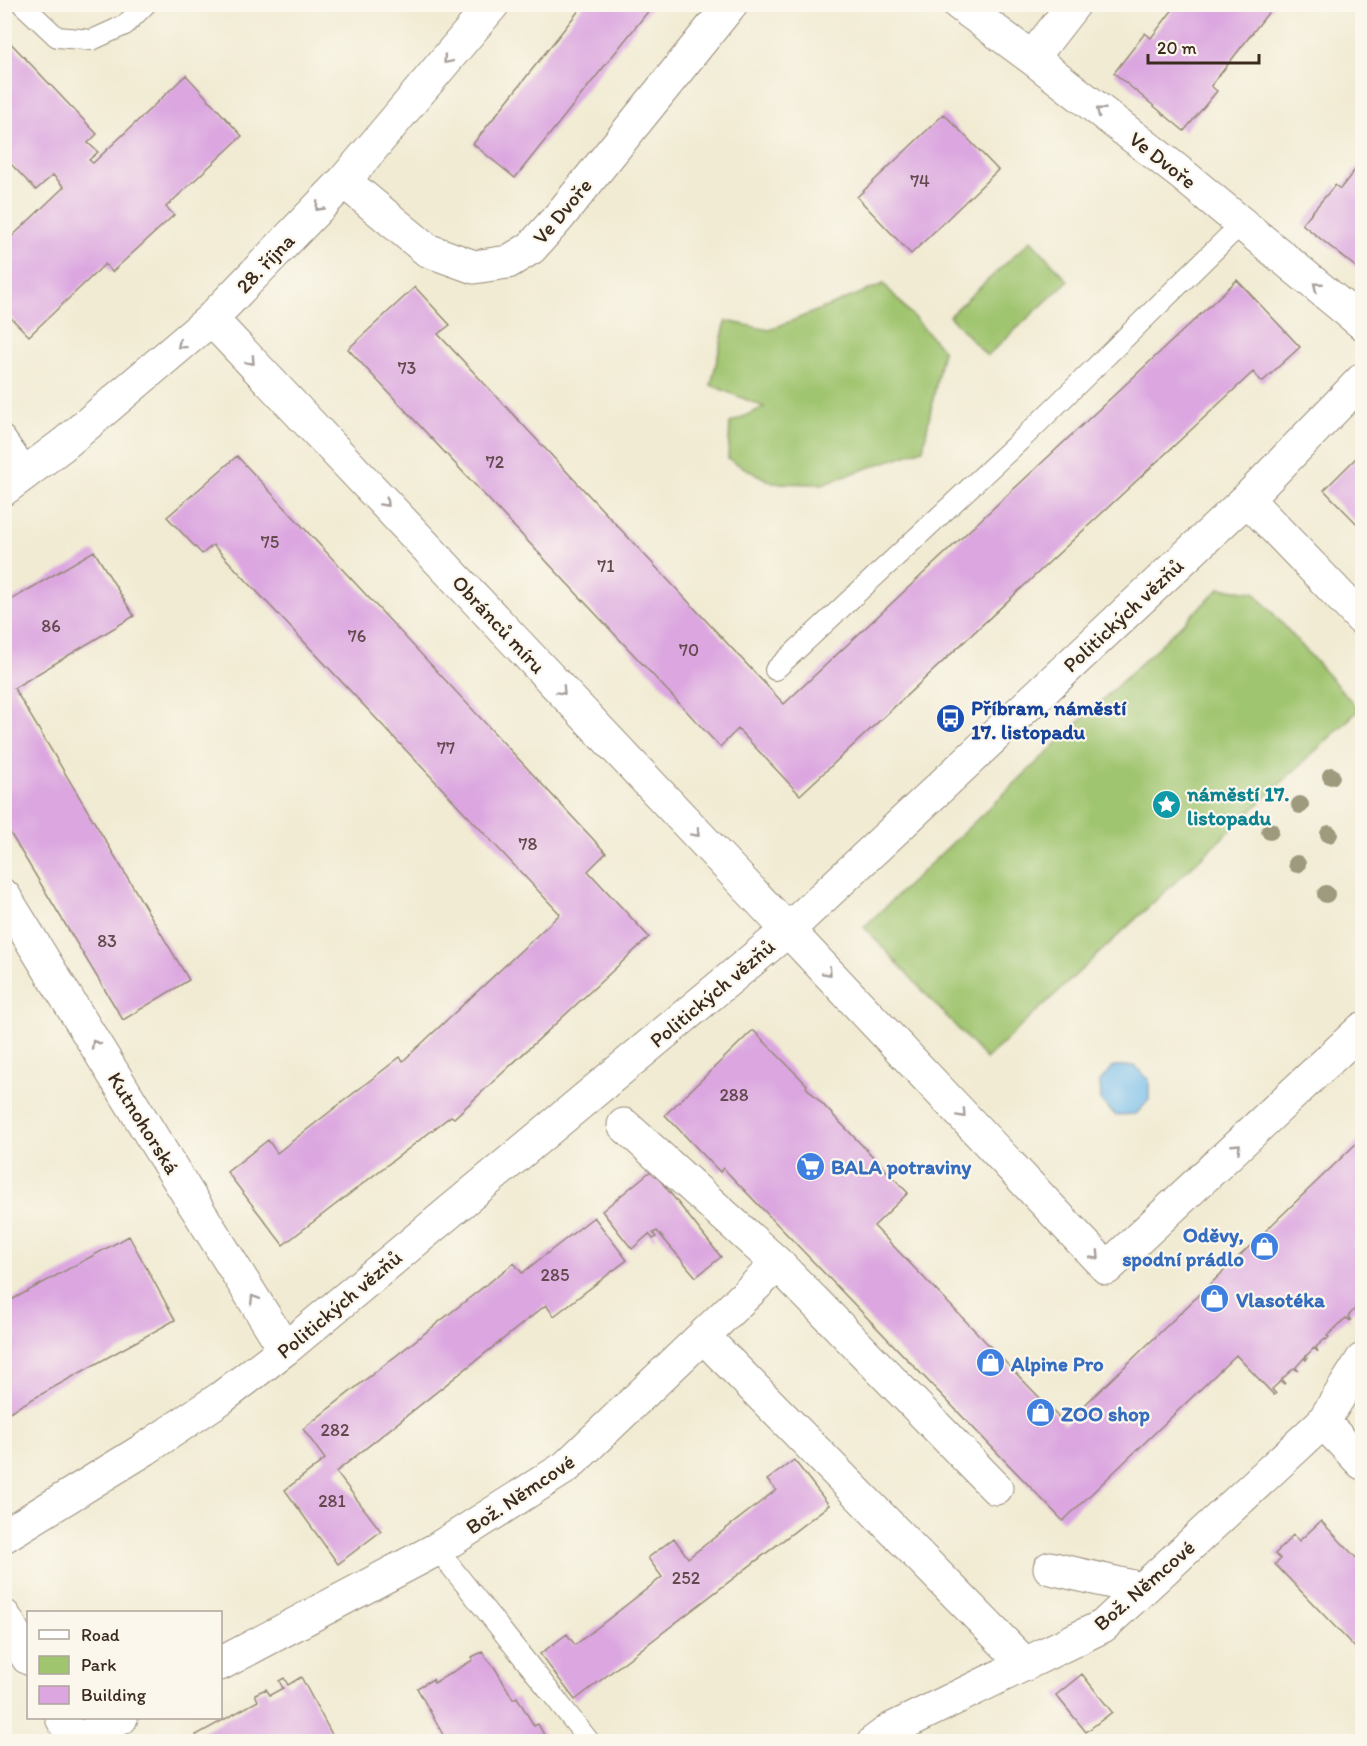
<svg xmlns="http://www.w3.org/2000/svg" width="1367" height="1746" font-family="Itim,sans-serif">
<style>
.green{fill:#a0c56f;stroke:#6e7846;stroke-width:1.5}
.water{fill:#72bceb;stroke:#567384;stroke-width:1.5}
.building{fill:#dca7e0}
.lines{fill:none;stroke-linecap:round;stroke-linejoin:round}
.lane-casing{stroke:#968a78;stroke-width:22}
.street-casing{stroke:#968a78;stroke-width:35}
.lane{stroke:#fff;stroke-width:20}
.street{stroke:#fff;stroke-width:33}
.tree{fill:#9d9a7d}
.oneway{stroke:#a79f9a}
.labels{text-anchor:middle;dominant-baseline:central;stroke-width:4.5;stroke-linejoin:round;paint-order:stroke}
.number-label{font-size:18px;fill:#63494e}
.street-label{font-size:21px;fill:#3b2a1e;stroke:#fbf7ec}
.transit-label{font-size:21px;font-weight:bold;fill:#164399;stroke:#fbf7ec;text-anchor:start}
.culture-label{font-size:21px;font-weight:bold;fill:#0d838f;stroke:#fbf7ec;text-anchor:start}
.shop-label{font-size:21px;font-weight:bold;fill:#366cbe;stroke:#fbf7ec;text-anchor:start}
</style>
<rect width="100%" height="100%" fill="#fbf7ec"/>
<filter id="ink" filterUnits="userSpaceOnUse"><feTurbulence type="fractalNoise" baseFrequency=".0167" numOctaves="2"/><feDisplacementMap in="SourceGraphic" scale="12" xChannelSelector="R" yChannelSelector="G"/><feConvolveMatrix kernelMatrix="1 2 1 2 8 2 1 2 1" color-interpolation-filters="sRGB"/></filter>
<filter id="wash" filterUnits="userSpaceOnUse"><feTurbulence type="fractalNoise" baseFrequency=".008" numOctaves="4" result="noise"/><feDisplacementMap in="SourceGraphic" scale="24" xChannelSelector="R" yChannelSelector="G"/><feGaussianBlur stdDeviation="1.35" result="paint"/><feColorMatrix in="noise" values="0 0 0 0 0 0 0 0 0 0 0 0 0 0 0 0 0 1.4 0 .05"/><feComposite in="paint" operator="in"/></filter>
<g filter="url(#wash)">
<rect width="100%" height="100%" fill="#f1ebd3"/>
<path class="green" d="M1031 240 1068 281 987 356 949 316Z
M884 284 943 350 923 449 822 484 773 483 728 459 730 423 764 407 711 385 726 321 769 330Z
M1220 588 1254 592 1359 710 986 1059 864 927Z"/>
<path class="water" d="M1114 1066H1135L1149 1080V1100L1136 1114 1115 1115 1101 1101 1100 1081Z"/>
<g id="blocks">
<path class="building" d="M584 4H654L515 178 473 144Z
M1177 4H1275L1211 86 1217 91 1184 131 1114 73 1145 33 1151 38Z
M4 36 97 134 88 143 98 152 89 160 93 163 186 75 242 136 166 207 174 215 112 272 105 264 29 336 4 311V244L64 187 53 175 36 190 4 157Z
M944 114 998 170 911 254 857 197Z
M1362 161V272L1302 224 1335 185 1340 189Z
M1237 280 1300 347 1262 382 1253 372 800 795 738 729 720 747 348 349 415 287 450 325 438 334 784 704Z
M1362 452V529L1324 490Z
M237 456 606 853 588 871 649 937 454 1118 451 1116 283 1245 227 1172 268 1140 277 1153 400 1057 403 1061 560 914 213 545 202 554 167 517Z
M94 551 134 616 14 688 189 980 123 1020 4 823V604Z
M752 1031H754L807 1085 806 1087 908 1193 874 1226 1065 1424 1362 1138V1302L1348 1316 1351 1321 1346 1318 1327 1336 1329 1337 1326 1340 1325 1339 1316 1347 1318 1352 1314 1348 1305 1357 1307 1358 1306 1360 1304 1358 1296 1367 1298 1371 1294 1368 1282 1379 1285 1383 1284 1384 1281 1381 1272 1389 1276 1394 1274 1395 1236 1355 1063 1521 723 1168 720 1172 665 1115Z
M652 1170 721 1257 696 1277 657 1231 653 1233 656 1237 653 1239 649 1234 632 1249 602 1211Z
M594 1217 627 1260 554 1316 546 1305 336 1472 381 1531 338 1564 285 1490 325 1459 303 1429 514 1263 522 1273Z
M129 1236 175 1320 4 1415V1304Z
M794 1460 829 1505 575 1700 540 1654 567 1634 575 1645 662 1577 648 1558 674 1538 688 1558 776 1490 767 1480Z
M1321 1521 1362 1564V1655L1275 1564 1281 1559 1275 1554 1293 1535 1299 1541Z
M482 1652 495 1668 513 1699 517 1697 534 1726 538 1724 548 1742H447L417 1688 433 1679 434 1683 473 1660 472 1657Z
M1082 1674 1112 1712 1086 1732 1056 1695Z
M301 1677 336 1742H199L196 1735 258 1701 255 1694 266 1689 270 1695 283 1688 279 1681 284 1678 288 1685Z"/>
</g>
</g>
<g filter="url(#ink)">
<use href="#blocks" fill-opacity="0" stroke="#968a78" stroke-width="1.5"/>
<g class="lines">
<defs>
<path id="lane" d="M22 4 57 37 92 40 125 25 146 4
M4 436 29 471
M775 670 1025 436 1241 224
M437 1549 590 1742"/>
<path id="street" d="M959 4 1032 58 1184 176 1362 323
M1032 58 1074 4
M344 181 427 250 474 267 508 262 531 248 558 218 731 4
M211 319 1107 1268 1362 1029
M4 489 64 444 211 319 344 181 493 4
M1247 499 1362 619
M4 896 159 1148 285 1349
M624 1125 778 1264 996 1488
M703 1336 1025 1664
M1323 1422 1362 1463
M4 1536 145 1449 221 1398 285 1349 788 930 1247 499 1362 380
M1050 1568 1142 1589
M4 1616 28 1658
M220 1664 437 1549 566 1467 778 1264
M62 1718 75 1742
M76 1742 121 1718
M874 1742 890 1730 1103 1626 1323 1422 1362 1360"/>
</defs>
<use href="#lane" class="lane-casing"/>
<use href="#street" class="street-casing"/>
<use href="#lane" class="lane"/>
<use href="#street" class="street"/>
</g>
<g class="tree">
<circle cx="1331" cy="776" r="9"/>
<circle cx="1300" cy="805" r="9"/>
<circle cx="1270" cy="831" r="9"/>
<circle cx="1329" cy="834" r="9"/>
<circle cx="1297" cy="864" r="9"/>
<circle cx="1326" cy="894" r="9"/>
</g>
<defs><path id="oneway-chevron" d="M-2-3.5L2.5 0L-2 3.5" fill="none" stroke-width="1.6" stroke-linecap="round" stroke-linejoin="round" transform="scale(1.5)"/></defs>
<g class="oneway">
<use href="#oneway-chevron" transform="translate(447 60) rotate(130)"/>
<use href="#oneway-chevron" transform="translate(1100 111) rotate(-142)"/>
<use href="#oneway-chevron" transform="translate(319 207) rotate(134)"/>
<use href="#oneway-chevron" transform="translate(1317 286) rotate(-141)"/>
<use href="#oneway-chevron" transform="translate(181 345) rotate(140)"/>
<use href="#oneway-chevron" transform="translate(251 361) rotate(47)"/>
<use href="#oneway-chevron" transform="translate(385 503) rotate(47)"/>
<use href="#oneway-chevron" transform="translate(562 691) rotate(47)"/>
<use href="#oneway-chevron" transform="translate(696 833) rotate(47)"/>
<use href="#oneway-chevron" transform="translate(828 972) rotate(47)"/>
<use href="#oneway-chevron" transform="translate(95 1044) rotate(-121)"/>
<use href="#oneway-chevron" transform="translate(962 1114) rotate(47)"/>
<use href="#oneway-chevron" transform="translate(1237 1147) rotate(-43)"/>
<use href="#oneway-chevron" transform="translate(1096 1256) rotate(47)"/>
<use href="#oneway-chevron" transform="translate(254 1299) rotate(-122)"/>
</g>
</g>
<defs>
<symbol id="bus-disc" viewBox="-11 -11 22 22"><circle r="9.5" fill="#1a4fb4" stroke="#fbf7ec"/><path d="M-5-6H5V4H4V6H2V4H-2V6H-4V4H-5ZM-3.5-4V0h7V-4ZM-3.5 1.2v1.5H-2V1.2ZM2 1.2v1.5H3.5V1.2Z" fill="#fff"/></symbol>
<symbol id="sight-disc" viewBox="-11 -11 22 22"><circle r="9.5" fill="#0f9aa8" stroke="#fbf7ec"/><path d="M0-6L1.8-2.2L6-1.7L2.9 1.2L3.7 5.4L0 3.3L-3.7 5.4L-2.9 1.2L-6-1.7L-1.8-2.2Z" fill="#fff"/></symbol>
<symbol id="supermarket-disc" viewBox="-11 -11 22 22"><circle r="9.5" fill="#3f7fe0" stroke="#fbf7ec"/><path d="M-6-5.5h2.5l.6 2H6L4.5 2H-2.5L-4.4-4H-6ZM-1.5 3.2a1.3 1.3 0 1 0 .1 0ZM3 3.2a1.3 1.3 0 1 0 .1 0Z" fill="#fff"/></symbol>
<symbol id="shop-disc" viewBox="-11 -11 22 22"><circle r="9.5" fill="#3f7fe0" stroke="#fbf7ec"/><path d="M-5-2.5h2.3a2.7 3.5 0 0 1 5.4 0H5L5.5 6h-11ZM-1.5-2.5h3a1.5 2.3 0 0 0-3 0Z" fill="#fff"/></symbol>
</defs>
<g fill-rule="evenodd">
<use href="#bus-disc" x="934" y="702" width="33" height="33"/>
<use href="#sight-disc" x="1150" y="788" width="33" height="33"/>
<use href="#supermarket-disc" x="794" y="1150" width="33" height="33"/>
<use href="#shop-disc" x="1248" y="1230" width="33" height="33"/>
<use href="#shop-disc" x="1198" y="1282" width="33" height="33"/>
<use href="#shop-disc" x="974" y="1346" width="33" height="33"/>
<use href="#shop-disc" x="1024" y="1396" width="33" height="33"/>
</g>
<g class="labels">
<g class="number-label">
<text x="920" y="181">74</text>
<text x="407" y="368">73</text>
<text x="495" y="462">72</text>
<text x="270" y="542">75</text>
<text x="606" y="566">71</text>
<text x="51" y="626">86</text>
<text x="357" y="636">76</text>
<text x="689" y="650">70</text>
<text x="446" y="748">77</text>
<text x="528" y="844">78</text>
<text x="107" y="941">83</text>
<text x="734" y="1095">288</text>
<text x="555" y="1275">285</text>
<text x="335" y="1430">282</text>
<text x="332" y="1501">281</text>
<text x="686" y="1578">252</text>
</g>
<g class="street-label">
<text transform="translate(1163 160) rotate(38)">Ve Dvoře</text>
<text transform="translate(562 211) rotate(-50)">Ve Dvoře</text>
<text transform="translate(265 263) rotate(-46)">28. října</text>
<text transform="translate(1123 615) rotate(-43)">Politických vězňů</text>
<text transform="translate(499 624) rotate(47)">Obránců míru</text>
<text transform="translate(712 993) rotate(-40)">Politických vězňů</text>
<text transform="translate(144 1123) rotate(58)">Kutnohorská</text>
<text transform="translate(339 1304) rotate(-40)">Politických vězňů</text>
<text transform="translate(520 1494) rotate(-34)">Bož. Němcové</text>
<text transform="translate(1144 1585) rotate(-41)">Bož. Němcové</text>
</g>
<g class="transit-label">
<text x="971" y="707">Příbram, náměstí<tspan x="971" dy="24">17. listopadu</tspan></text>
</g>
<g class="culture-label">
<text x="1187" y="793">náměstí 17.<tspan x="1187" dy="24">listopadu</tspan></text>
</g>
<g class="shop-label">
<text x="831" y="1166">BALA potraviny</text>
<text x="1244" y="1234" text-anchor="end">Oděvy,<tspan x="1244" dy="24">spodní prádlo</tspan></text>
<text x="1236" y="1299">Vlasotéka</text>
<text x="1011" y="1363">Alpine Pro</text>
<text x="1061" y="1413">ZOO shop</text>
</g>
</g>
<rect width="1367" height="1746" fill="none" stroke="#fbf7ec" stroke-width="24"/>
<rect x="27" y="1611" width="195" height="108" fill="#fbf7ec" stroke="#aea59a" stroke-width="1.5"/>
<rect x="39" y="1630" width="30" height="9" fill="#ffffff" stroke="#aea59a" stroke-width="1.5"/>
<text x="81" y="1641" font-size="18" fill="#3b2a1e">Road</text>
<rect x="39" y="1656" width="30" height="18" fill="#a0c56f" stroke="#aea59a" stroke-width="1.5"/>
<text x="81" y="1671" font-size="18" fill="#3b2a1e">Park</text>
<rect x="39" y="1686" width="30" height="18" fill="#dca7e0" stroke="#aea59a" stroke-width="1.5"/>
<text x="81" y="1701" font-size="18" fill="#3b2a1e">Building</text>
<path d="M1148 54v9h111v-9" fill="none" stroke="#3b2a1e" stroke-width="3"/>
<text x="1157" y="54" font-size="18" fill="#3b2a1e" stroke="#fbf7ec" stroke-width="4.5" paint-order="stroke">20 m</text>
</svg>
